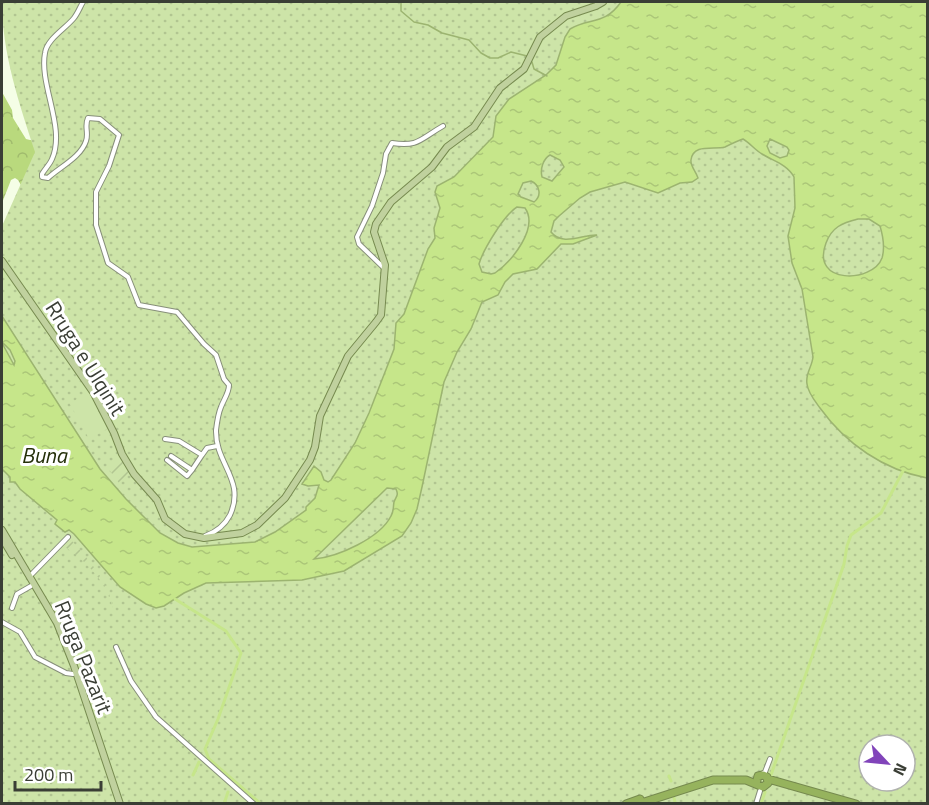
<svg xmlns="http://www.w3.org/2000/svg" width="929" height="805" font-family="'Titillium Web',sans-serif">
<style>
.forest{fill:url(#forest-crowns)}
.park{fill:url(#park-dots);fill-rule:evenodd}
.garden{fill:url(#garden-furrows)}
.pitch{fill:#cde4a8}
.water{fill:url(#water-ripples);stroke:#9cb470;stroke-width:1.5;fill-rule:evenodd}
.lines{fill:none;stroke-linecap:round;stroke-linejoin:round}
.stream{stroke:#9cb470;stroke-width:1.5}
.canal{stroke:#c6e68a;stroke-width:3}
.minor-casing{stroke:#878f7a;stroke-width:6}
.major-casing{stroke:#768a4f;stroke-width:8}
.highway-casing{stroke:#768a4f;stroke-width:9}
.minor{stroke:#fff;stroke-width:4}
.major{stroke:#c0d19e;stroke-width:6}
.highway{stroke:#96b35d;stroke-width:7}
.labels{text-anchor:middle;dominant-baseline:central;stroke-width:6;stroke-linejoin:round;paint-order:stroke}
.street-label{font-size:21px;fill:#3a3e35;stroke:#fff}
.water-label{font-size:22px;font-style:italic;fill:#25300a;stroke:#fff}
</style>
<defs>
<pattern id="forest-crowns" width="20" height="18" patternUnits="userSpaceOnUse" patternTransform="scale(1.5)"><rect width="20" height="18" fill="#b9d97d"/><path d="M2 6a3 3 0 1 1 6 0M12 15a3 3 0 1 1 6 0" fill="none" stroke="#a0bb6d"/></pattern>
<pattern id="park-dots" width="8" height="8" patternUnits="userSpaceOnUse" patternTransform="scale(1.5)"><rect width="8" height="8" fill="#cde4a8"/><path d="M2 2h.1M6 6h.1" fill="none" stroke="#b1c591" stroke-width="1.8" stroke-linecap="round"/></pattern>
<pattern id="garden-furrows" width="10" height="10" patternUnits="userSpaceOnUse" patternTransform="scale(1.5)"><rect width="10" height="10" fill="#cde4a8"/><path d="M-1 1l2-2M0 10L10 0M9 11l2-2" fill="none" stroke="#b1c591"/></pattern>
<pattern id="water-ripples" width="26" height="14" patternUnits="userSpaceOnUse" patternTransform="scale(1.5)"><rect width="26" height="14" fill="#c6e68a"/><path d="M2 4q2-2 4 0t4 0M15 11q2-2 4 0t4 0" fill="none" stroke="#abc678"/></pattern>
</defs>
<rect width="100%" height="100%" fill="#f5fee6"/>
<path class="forest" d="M2 92 12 110 13 118 26 139 30 140 42 139 22 187 18 180 15 178 11 180 2 203Z"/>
<path class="park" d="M2 2H927V803L2 804V226L35 152C19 103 2 53 2 2ZM869 745H905V781H869Z"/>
<path class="garden" d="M122 460 129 473 119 483 107 467Z
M72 541C89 560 109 582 113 608 105 580 88 563 65 547Z"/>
<path class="pitch" d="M88 391 107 429 89 439 70 404Z"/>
<path class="water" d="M621 2H927V478C884 470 846 444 820 408 815 401 808 393 807 384 805 374 812 367 813 357L802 289 792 263 788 236 795 208 794 177C787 164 773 161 762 154 755 150 750 143 743 139 737 141 731 144 725 147 714 150 693 143 691 160 690 166 696 171 698 178L692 182 680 183 658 193 625 182 590 192 580 198 559 216 554 221 551 232C563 247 583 234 597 235L573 244H561L537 269 513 274 505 282 498 295 482 302 471 329 457 352 444 382 422 487 417 509 411 523 402 536 344 571 302 580 206 583 184 593 164 606 156 608 146 604 120 587 74 534 69 530 65 532 55 524 57 520 20 489 15 482H10V477L2 469V343L14 365 15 361 10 350 2 342V316L100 469 126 499 160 533 178 543 192 547 255 542 275 532 306 510V507L315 498 319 485 308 486 302 484 314 466 321 472 324 480 328 482 331 480 355 443 369 413 394 349 396 323 404 314 428 249 435 238 434 228 440 208 435 192 437 186 454 177 493 137 496 116 509 99 546 75 556 65 565 37 570 29C590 17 604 26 621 2ZM770 139 787 147 789 150 787 156 780 158 770 153 767 146ZM550 155 560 160 564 167 552 181 542 177C540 169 543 159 550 155ZM531 181C540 185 542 196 534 202L521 197 518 194 523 183ZM517 207 525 208C539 228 512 261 495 273L491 274 482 272 479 264C483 250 504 215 517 207ZM858 219H869L880 226C883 236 885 248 882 258 873 283 810 285 826 243 832 227 842 223 858 219ZM387 488 396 489C399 496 396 496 394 502 393 507 394 511 391 516 380 538 338 557 314 559Z"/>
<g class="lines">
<path class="stream" d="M401 2V11L414 22 428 25 442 33 469 40 481 53 490 58H498L511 52 527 56
M532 62 534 69 547 76"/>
<path class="canal" d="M175 599 226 631 241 653 218 719 205 749 209 759 261 804
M193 775 199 762
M771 775 844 564 847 546 851 535 881 513 904 469
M669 776 671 781
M674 798 675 802
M588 803V804
M224 804 228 792
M761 804 765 792"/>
<defs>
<path id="minor" d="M83 2C80 7 78 13 74 18 65 29 47 39 45 53 39 85 66 128 52 159 50 164 45 169 42 174V177L48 178C60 167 81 157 86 141 89 133 84 126 88 118L100 119 119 135 109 166 96 192V225L108 263 128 277 139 305 177 312 204 344 216 355 224 379 229 385C229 393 224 399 221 407 218 414 217 422 216 430 215 464 246 480 230 515 225 525 216 532 205 536
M384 268 359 244 357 237 372 206 383 173 386 154 392 143C419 147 420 139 443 126
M165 439 179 441 202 455 192 470
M202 455 207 448 217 446
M167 460 187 476 192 470 171 456
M30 576 68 537
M12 608 17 594 31 586
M2 622 20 632 35 657 66 673 73 674
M116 647 131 681 156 717 254 804
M762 774 765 772 770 759
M756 804 760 791"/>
<path id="major" d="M2 261 93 392 114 433 122 454 134 474 157 500 165 519 185 534 204 538 242 533 257 525 285 498 310 460 315 447 320 416 348 356 376 322 381 315 385 265 374 232 376 224 391 202 432 167 447 147 474 127 500 88 524 69 540 37 566 16 596 6 603 2
M2 530 57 623 74 666 120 804
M2 538 12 555"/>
<path id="highway" d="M768 779 856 804
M626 804 640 799
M638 804 713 780H746L763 787 768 783 767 777 763 775 758 776 756 784"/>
</defs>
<use href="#minor" class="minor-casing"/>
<use href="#major" class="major-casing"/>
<use href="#highway" class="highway-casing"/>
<use href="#minor" class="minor"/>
<use href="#major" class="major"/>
<use href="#highway" class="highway"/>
</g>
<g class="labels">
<g class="street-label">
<text transform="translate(86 358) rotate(58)">Rruga e Ulqinit</text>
<text transform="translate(84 657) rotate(68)">Rruga Pazarit</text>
</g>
<g class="water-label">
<text x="44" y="455">Buna</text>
</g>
</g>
<rect width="929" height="805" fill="none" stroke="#3a3e35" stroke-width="6"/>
<g transform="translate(887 763) rotate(116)"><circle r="28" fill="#ffffff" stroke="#b0b2ae" stroke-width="1.5"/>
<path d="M0-4.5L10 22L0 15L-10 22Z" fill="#8144ba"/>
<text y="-9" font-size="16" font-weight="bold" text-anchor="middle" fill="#3a3e35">N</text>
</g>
<path d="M15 781v9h86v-9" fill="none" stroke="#3a3e35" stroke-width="3"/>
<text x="24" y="781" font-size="18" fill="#3a3e35" stroke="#ffffff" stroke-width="4.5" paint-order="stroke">200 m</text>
</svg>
